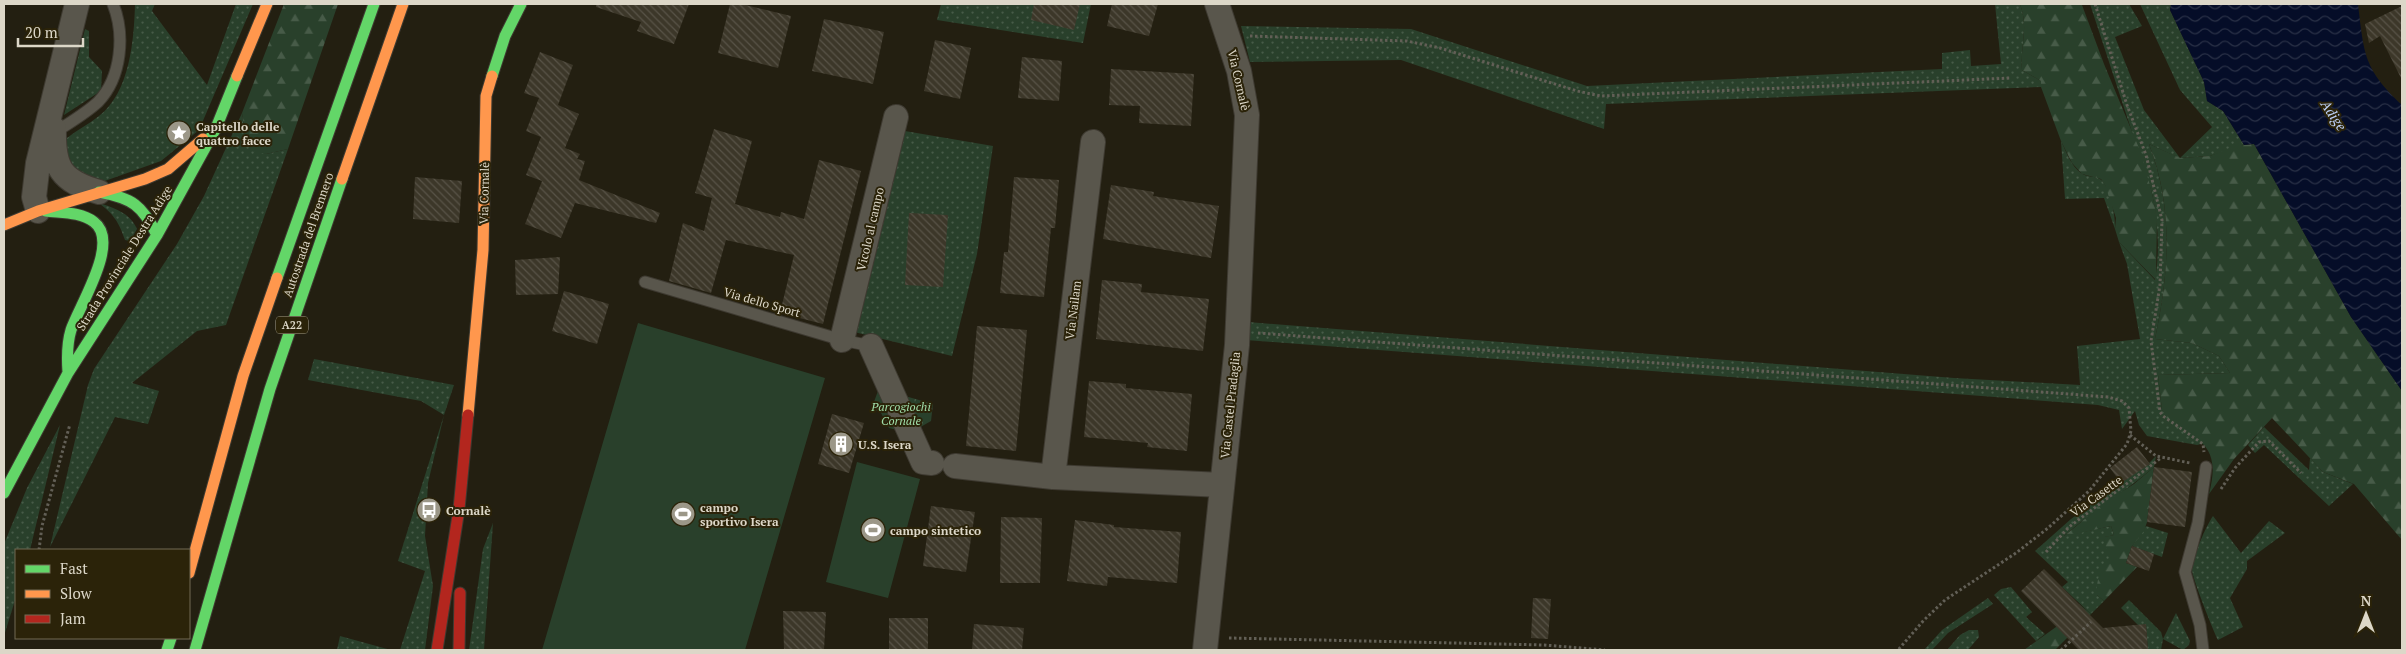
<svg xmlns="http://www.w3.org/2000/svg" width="2406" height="654" font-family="'PT Serif',serif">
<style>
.grass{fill:url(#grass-dots)}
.forest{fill:url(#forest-firs)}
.park{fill:url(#park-crowns)}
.pitch{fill:#29402b}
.water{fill:url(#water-waves)}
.building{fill:url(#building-back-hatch)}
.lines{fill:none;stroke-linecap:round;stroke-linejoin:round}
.lane-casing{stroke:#3e3a31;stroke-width:13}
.street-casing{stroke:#3e3a31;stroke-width:26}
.fast-casing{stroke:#3e3a31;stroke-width:13}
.slow-casing{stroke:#3e3a31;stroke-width:13}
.jam-casing{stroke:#3e3a31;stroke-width:13}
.path{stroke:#625f56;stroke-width:3;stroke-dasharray:2.5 2.5;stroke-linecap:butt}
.lane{stroke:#59564c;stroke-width:11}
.street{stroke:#59564c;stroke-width:24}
.fast{stroke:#63d668;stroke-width:11}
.slow{stroke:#ff974d;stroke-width:11}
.jam{stroke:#b3261e;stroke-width:11}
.labels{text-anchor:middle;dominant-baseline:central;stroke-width:4;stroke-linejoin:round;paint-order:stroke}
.shield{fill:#2b2309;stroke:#a7a18f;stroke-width:1}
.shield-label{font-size:11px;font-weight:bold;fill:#dcd7c8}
.street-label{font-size:12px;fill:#dcd7c8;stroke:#2b2309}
.poi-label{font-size:12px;font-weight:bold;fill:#dcd7c8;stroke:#2b2309;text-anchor:start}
.park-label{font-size:12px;font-style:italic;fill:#a0deaa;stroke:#2b2309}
.water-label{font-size:14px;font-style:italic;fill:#bccff5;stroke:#2b2309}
</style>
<defs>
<pattern id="grass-dots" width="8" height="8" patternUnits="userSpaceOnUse" patternTransform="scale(1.25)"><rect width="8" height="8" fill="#29402b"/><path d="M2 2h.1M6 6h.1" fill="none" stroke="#475b48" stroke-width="1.8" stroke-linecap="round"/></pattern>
<pattern id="forest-firs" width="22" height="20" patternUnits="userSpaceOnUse" patternTransform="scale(1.25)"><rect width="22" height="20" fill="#29402b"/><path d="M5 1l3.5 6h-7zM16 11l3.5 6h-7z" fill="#475b48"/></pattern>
<pattern id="park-crowns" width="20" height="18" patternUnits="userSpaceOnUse" patternTransform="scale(1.25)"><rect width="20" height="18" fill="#29402b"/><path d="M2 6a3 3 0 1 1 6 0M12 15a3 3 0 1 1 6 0" fill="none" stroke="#475b48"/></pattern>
<pattern id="water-waves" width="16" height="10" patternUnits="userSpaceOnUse" patternTransform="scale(1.25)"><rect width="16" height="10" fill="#050d28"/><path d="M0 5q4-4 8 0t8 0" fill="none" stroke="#293046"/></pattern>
<pattern id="building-back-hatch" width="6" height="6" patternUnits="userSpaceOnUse" patternTransform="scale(1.25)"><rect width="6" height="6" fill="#3c3729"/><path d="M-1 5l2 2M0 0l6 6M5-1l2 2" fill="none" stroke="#585347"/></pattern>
</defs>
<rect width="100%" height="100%" fill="#231f11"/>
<path class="grass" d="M135 4H155L152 11 207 85 236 4H253L199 130 161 161 102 182 75 171 65 148 67 138C77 130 89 124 99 116 130 92 134 40 135 4Z
M941 4H1091L1083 43 937 20Z
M1995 4H2020C2029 29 2020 45 2022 70L2041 81V87L1606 104 1604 129 1401 60 1250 62 1241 26 1411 29 1587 86 1942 69V53L1970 50 1971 66 2001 64Z
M2090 4H2129L2142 26 2115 37 2144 110 2180 158 2212 127 2180 90 2140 4H2171L2170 10 2204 82 2207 101 2223 111 2244 145 2210 156 2179 158 2149 144C2174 210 2169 272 2155 339L2192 343 2219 356 2230 373 2158 375 2162 410 2205 443 2197 445 2147 436 2139 425 2135 411 2122 429 2119 410 2098 405 1246 340 1248 322 1954 378 2080 385 2077 346 2140 339 2127 264 2119 242 2155 280C2160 251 2158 221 2152 193Z
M85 29 89 31V57L102 71 101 91 64 115Z
M242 113 246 143 266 154 288 149 226 325 197 331 132 383 159 391 148 424 115 417 50 547 88 385 94 369 177 244 204 196Z
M899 130 993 146 977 254 952 356 850 331Z
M2061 141C2066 151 2071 166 2081 173 2086 177 2094 176 2100 179 2110 185 2116 218 2115 229L2104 198 2065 199Z
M97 202C113 208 130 212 137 229L130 241 125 240C119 222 113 213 97 202Z
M314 359 454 385 444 415 428 483 425 536 433 586 425 650H400L425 571 398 561 444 415 421 401 308 380Z
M60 425 30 550H16V597L4 636V544L27 488Z
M2264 427 2309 470 2310 458 2323 472 2353 484 2329 506 2264 445 2255 453 2248 445Z
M2156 456 2154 467C2125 492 2092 511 2064 536L2111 526 2114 535 2105 537C2104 547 2109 549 2110 556 2111 567 2101 584 2097 595L2104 601 2091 614 2062 587 2068 582 2035 551 2071 519 2149 463Z
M2213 516 2241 553 2269 521 2285 533 2247 561V569L2230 598 2243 627 2218 640C2214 633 2192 577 2192 570 2192 558 2206 526 2213 516Z
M493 523 484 650H469L483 549Z
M2146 526 2168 533 2162 557 2132 546Z
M2011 587 2032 612 2026 617 2045 634 2036 641 1994 595 2001 589Z
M1988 598 1993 604 1948 633 1932 650H1924L1942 630Z
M2129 600 2161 632 2163 639 2176 613 2190 641 2189 645 2183 650 2163 639 2161 650H2148L2146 625H2138L2121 608Z
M1969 630H1978L1979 637 1968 650H1947L1960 635Z
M340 636 391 650H337Z"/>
<path class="forest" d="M284 4H338L288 149 266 154 252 151 246 143 242 113Z
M2020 4 2082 5 2104 64 2141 153 2152 193 2157 218 2156 280 2119 242 2115 229 2116 218 2105 185 2101 179 2082 174 2072 163 2061 141 2041 87V81L2022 70C2020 45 2029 29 2020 4Z
M2149 144 2180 158 2210 156 2235 146 2254 144 2351 317 2402 391V540L2354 484 2323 472 2272 418 2234 459 2209 494C2224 436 2190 443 2162 410L2158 375 2230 373 2219 356 2192 343 2155 339C2169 272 2174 209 2149 144Z
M2154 467 2147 522 2144 531 2132 546 2126 563 2137 567 2104 601 2097 595C2096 583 2099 569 2109 562 2110 553 2104 547 2104 537L2114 535 2111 526 2063 537 2104 503 2134 484Z
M2079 604 2091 614 2055 650H2024L2056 627Z"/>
<path class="park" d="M885 372 898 394 933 404 931 421 910 433 889 428 880 411 871 410Z"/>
<path class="pitch" d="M638 323 825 378 745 650H542Z
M857 462 920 479 888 598 826 582Z"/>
<path class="water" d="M2171 4H2358C2364 55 2364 69 2402 105V391L2351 317 2254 144 2244 145 2223 111 2207 101 2204 82 2170 10Z"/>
<path class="building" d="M596 4H689L674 44 637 31 641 22 596 7Z
M730 4H741L791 16 778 68 718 53Z
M1034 4H1080L1074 30 1031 20Z
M1112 4H1158L1149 36 1107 26Z
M2402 6V80L2380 36 2369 43 2365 24Z
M824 19 884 32 873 84 812 71Z
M935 40 971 48 960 99 924 91Z
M540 52 573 65 558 105 579 114 565 148 580 154 577 159 585 161 579 180 660 213 656 223 575 203 561 238 525 224 542 181 526 175 541 137 526 131 539 98 524 93Z
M1022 57 1062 61 1059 101 1018 98Z
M1111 69 1194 74 1191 126 1139 123 1140 106 1109 105Z
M714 129 752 141 735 204 780 217 781 212 804 219 819 160 861 171 823 324 780 313 794 255 726 240 711 293 669 281 683 223 704 231 712 198 695 193Z
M415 177 462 181 459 223 413 219Z
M1014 177 1059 180 1055 228H1051L1044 297 1000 293 1004 252H1008Z
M1111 185 1154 192 1153 196 1219 206 1211 258 1103 239Z
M909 213 948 215 943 287 905 285Z
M560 257 558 294 516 295 515 260Z
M1102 280 1142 284 1141 292 1209 299 1203 351 1096 339Z
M564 291 609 304 597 344 552 331Z
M977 326 1027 330 1016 451 966 446Z
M1089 381 1126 384V388L1192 394 1187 451 1147 447 1148 443 1084 437Z
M832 414 864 423 849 473 818 464Z
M2137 447 2150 464 2121 483 2110 468Z
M2154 467 2192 472 2185 527 2147 522Z
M931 506 975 512 966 572 923 566Z
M1001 517 1042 518 1040 583H1000Z
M1075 520 1114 525V527L1181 532 1177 583 1108 577 1107 586 1067 581Z
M2132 546 2154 554 2149 571 2126 563Z
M2044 569 2103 628 2146 624 2148 650H2079L2021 591Z
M1533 598 1551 599 1548 639 1531 638Z
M783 611 826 612 824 650H784Z
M889 618H928V650H889Z
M974 624 1024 628 1022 650H972Z"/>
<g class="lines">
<defs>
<path id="lane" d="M54 133C69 123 85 114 98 102 122 77 125 34 113 4
M645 282 842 340 871 346
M2203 650 2200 625 2185 572 2198 523 2206 467"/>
<path id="street" d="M54 129C53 168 61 181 99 192
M38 211 34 197 38 163 77 4
M842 340 896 117
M871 346 923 462 932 463
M955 466 1053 477 1222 485
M1053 477 1093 142
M1205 650 1237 345 1247 115 1239 71 1217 4"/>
<path id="fast" d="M492 76 505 36 521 4
M99 192C132 198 142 205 157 235
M46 211C62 213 81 212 94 222 121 242 79 306 71 330 67 343 67 358 68 372
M277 278 374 4
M4 493 68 373 157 235 216 128 237 76
M167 650 171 638
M195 650 270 389 342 179"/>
<path id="slow" d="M237 76 267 4
M342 179 403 4
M4 225 38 211 145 179 168 169 203 139
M468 415 483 250 486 96 492 76
M189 573 243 376 277 278"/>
<path id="jam" d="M437 650 459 509 468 415
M459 650 460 593"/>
</defs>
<use href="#lane" class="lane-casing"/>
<use href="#street" class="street-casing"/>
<use href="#fast" class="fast-casing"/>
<use href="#slow" class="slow-casing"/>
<use href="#jam" class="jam-casing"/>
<path class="path" d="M2095 4 2127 105 2146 155 2162 220 2160 285 2151 341 2160 412 2163 416 2203 444 2204 452
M1250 36 1407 41 1440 48 1577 91 1601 96 2011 78
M1258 333 2108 397 2122 401 2129 408 2131 431 2127 444 2089 491 2048 528 2016 553 1945 600 1924 620 1898 650
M2130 435 2156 456 2190 463
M2221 489 2235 468 2259 442 2269 441 2301 473
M39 550 42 526 70 424
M2046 552 2069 527 2161 458
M1229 638 1544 645 1605 650
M2061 650 2091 622"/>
<use href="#lane" class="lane"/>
<use href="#street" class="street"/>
<use href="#fast" class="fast"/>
<use href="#slow" class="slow"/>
<use href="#jam" class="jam"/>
</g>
<defs>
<symbol id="sight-disc" viewBox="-11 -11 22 22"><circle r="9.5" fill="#9b9788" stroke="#2b2309"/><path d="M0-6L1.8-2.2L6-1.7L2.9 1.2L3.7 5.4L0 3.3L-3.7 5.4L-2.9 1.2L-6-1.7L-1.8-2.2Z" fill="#fff"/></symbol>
<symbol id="building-disc" viewBox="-11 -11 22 22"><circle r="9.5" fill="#9b9788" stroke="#2b2309"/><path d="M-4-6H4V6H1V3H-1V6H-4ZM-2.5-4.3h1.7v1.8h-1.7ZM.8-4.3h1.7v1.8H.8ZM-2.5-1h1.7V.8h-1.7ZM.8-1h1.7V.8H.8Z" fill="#fff"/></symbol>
<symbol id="bus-disc" viewBox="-11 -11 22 22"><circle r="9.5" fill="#9b9788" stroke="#2b2309"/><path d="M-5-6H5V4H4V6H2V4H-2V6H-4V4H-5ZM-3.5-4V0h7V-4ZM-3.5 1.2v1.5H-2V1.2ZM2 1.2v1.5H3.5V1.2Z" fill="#fff"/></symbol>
<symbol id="stadium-disc" viewBox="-11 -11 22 22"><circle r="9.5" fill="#9b9788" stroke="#2b2309"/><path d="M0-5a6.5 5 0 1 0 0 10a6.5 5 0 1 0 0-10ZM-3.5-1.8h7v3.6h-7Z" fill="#fff"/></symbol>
</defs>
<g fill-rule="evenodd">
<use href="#sight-disc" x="165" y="119" width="28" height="28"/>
<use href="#building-disc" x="827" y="430" width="28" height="28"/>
<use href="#bus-disc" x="415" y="496" width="28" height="28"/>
<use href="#stadium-disc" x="669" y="500" width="28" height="28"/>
<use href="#stadium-disc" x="859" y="516" width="28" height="28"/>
</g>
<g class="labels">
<rect class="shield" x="276" y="316.5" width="32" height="17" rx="4"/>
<g class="shield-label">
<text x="292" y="325">A22</text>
</g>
<g class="street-label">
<text transform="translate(1239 80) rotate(77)">Via Cornalè</text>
<text transform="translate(484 193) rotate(-89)">Via Cornalè</text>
<text transform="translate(870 229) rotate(-77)">Vicolo al campo</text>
<text transform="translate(308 235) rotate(-71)">Autostrada del Brennero</text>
<text transform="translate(124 258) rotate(-58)">Strada Provinciale Destra Adige</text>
<text transform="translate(762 302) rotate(16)">Via dello Sport</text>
<text transform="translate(1073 310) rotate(-83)">Via Nailam</text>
<text transform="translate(1230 405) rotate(-84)">Via Castel Pradaglia</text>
<text transform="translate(2096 496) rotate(-36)">Via Casette</text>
</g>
<g class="poi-label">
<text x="196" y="126">Capitello delle<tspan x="196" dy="14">quattro facce</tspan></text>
<text x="858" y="444">U.S. Isera</text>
<text x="700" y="507">campo<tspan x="700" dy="14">sportivo Isera</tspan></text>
<text x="446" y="510">Cornalè</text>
<text x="890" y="530">campo sintetico</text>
</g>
<g class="park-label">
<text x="901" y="406">Parcogiochi<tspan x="901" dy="14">Cornale</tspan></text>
</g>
<g class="water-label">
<text transform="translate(2334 115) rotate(56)">Adige</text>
</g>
</g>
<rect width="2406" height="654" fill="none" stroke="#dcd7c8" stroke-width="10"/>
<rect x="15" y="549" width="175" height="90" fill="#2b2309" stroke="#726b55"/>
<rect x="25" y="565" width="25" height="8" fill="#63d668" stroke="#726b55"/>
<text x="60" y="574" font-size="15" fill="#dcd7c8">Fast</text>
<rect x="25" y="590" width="25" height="8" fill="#ff974d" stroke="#726b55"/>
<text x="60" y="599" font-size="15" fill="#dcd7c8">Slow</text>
<rect x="25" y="615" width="25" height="8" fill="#b3261e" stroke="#726b55"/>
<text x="60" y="624" font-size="15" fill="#dcd7c8">Jam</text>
<g transform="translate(2366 614)" stroke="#2b2309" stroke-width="4" paint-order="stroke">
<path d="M0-4L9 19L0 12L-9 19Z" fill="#dcd7c8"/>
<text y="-8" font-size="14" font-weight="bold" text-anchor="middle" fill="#dcd7c8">N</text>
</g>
<path d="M18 38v8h65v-8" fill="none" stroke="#dcd7c8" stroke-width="2.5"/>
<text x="25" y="38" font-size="15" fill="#dcd7c8" stroke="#2b2309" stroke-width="4" paint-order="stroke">20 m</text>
</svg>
